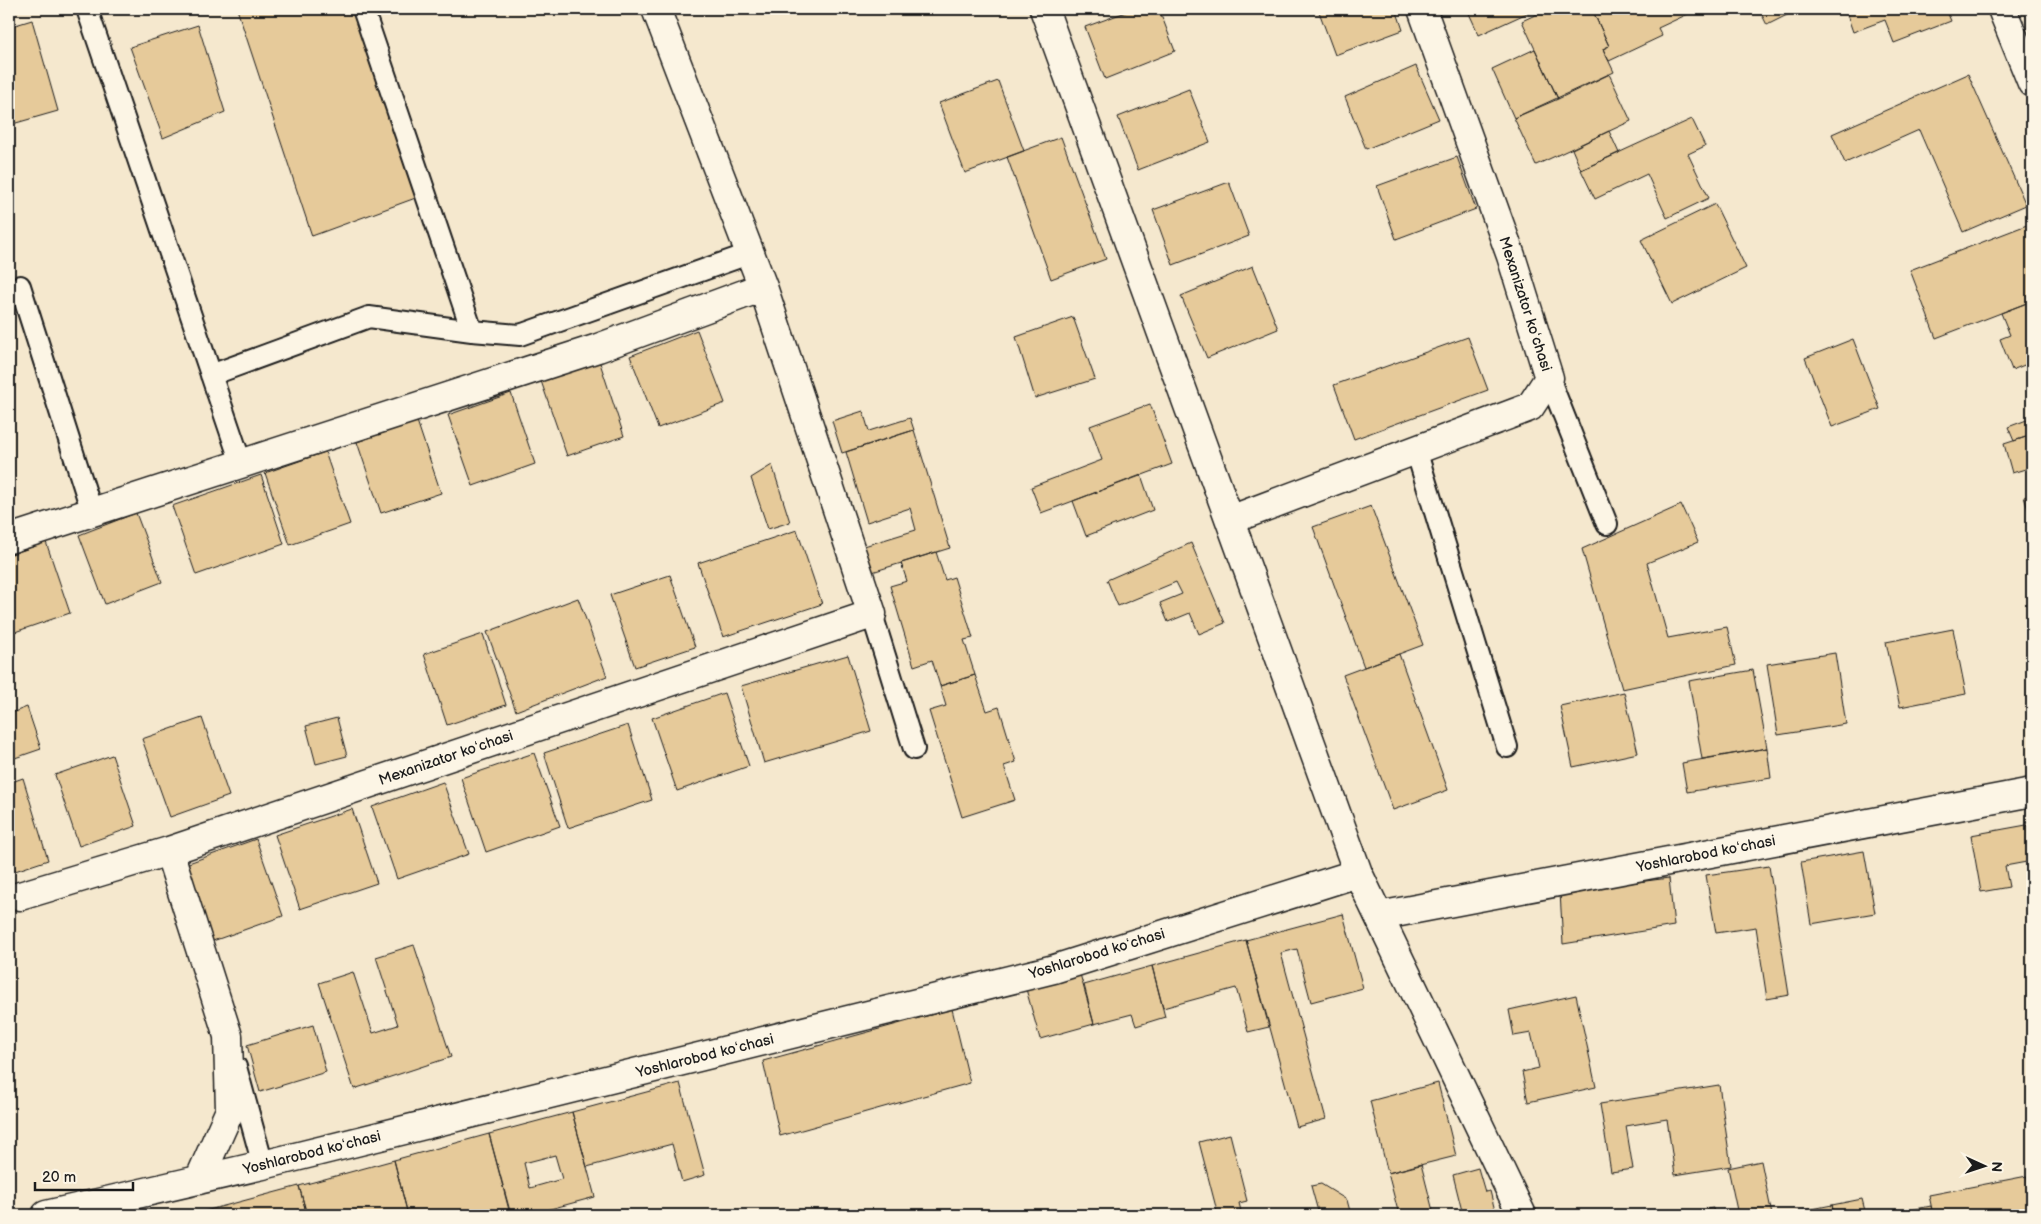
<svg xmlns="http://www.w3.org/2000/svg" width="2041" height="1224" font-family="'Balsamiq Sans',sans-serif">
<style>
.building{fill:#e6ca9a;stroke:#1c1c1c;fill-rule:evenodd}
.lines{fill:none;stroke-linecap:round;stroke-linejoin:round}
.service-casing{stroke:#1c1c1c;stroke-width:24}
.minor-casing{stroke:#1c1c1c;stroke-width:31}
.service{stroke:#fcf5e5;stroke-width:20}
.minor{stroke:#fcf5e5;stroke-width:28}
.labels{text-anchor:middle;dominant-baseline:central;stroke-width:5;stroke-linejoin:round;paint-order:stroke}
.street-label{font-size:15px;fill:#1c1c1c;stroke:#fcf5e5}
</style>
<rect width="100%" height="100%" fill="#f5e8ce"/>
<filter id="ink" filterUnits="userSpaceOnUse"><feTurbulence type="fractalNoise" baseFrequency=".02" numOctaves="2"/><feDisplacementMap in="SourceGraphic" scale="10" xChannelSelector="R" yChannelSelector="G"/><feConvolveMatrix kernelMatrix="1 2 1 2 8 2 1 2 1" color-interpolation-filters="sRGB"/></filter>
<g filter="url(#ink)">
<path class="building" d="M237 9H357L421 196 312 236Z
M1134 9H1159L1175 51 1105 79 1085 27Z
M1318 9H1396L1403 30 1335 55Z
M1467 9H1536L1479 35Z
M1548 9H1592L1609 46 1603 49 1614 72 1558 99 1522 21Z
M1592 9H1686L1688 14 1658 28 1662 36 1609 61 1603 49 1609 46Z
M1759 9H1799L1767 25Z
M1845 9H1946L1951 21 1894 43 1885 20 1853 32Z
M32 20 58 111 9 125V27Z
M198 25 225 112 163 138 130 47Z
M1535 49 1558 99 1514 118 1492 69Z
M1416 66 1439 119 1366 149 1345 97Z
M1609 74 1631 121 1536 165 1514 118Z
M1968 74 2026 205 1963 232 1919 130 1845 163 1832 134Z
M998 81 1024 151 965 173 939 103Z
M1189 89 1210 142 1138 170 1118 117Z
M1692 119 1705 146 1688 154 1709 198 1667 218 1647 174 1595 199 1581 170Z
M1609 131 1619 153 1581 170 1572 149Z
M1061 137 1106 259 1051 279 1007 157Z
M1457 157 1476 209 1396 239 1377 186Z
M1229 182 1249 236 1173 265 1153 210Z
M1715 204 1746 268 1672 304 1641 240Z
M2032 223V301L1936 338 1910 270Z
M1253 266 1278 329 1207 358 1181 296Z
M2032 301V362L2012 370 2000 339 2010 335 2001 313Z
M1073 317 1095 379 1035 398 1016 337Z
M697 330 725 403 658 428 630 356Z
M1468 337 1488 390 1354 439 1334 385Z
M1853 339 1880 409 1832 427 1805 358Z
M599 360 624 436 567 456 541 381Z
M511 393 535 464 473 486 448 415Z
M1150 404 1172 464 1041 513 1031 487 1102 460 1090 426Z
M863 411 869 431 910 418 914 430 842 453 832 421Z
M2032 418V435L2014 441 2008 427Z
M417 421 441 493 381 513 357 442Z
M914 430 950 548 869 573 861 547 916 530 910 508 867 522 846 452Z
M2032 435V467L2012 473 2004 444Z
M325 452 350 524 290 545 265 473Z
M772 465 790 522 768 529 751 478Z
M261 475 284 544 196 575 172 506Z
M1141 475 1153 510 1086 536 1073 501Z
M2032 494V522L2024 497Z
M1681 505 1698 542 1647 563 1668 638 1727 627 1736 665 1622 689 1582 549Z
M1371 506 1423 645 1364 667 1313 527Z
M136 513 162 582 105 604 79 535Z
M797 530 822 604 723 637 698 563Z
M46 542 70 613 12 633 9 623V555Z
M1191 543 1225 623 1199 634 1190 613 1168 622 1160 603 1182 594 1176 582 1118 606 1107 580Z
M936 552 945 580 954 577 973 638 964 640 975 675 940 686 932 660 914 666 890 586 907 581 901 563Z
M670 575 695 647 635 667 610 595Z
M578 598 607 676 516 711 487 632Z
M1953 629 1966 694 1900 707 1886 642Z
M483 634 506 705 447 725 424 654Z
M1835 653 1846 724 1778 735 1767 664Z
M1399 654 1448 790 1393 810 1343 675Z
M848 655 871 731 764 763 741 686Z
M1753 670 1767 748 1702 759 1689 681Z
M975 675 987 711 999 707 1016 762 1004 766 1015 800 962 817 929 711 946 706 940 686Z
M1624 692 1638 753 1573 767 1560 706Z
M724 693 749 766 677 791 652 718Z
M27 707 41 749 9 760V714Z
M202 718 229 796 170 817 142 739Z
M337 718 347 756 316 764 306 726Z
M628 725 652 800 568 828 544 753Z
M1767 748 1771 778 1687 792 1682 763Z
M534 753 560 826 486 852 461 778Z
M112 755 136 826 79 846 55 775Z
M23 778 48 860 9 873V783Z
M443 782 469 854 397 879 372 807Z
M352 809 377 883 300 909 275 835Z
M2032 824V861L2005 866 2009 887 1981 892 1971 835Z
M256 839 283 916 210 942 183 865Z
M1864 851 1875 913 1811 924 1801 862Z
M1769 866 1789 995 1767 999 1756 927 1716 933 1706 875Z
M1669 878 1674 926 1563 944 1560 892Z
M1343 914 1363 988 1311 1002 1297 949 1281 953 1326 1119 1297 1127 1246 940Z
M1246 940 1269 1027 1248 1032 1236 988 1163 1008 1152 966Z
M414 945 451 1057 354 1089 319 983 353 972 373 1033 398 1025 376 957Z
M1152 966 1165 1017 1136 1026 1132 1014 1094 1024 1084 985Z
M1080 974 1094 1024 1040 1039 1026 989Z
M1576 995 1596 1087 1528 1102 1522 1072 1539 1068 1531 1033 1514 1036 1509 1010Z
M952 1009 970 1083 780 1136 763 1061Z
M313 1025 326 1072 260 1092 247 1045Z
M680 1083 705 1175 682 1182 672 1144 587 1167 572 1112Z
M1438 1083 1456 1156 1388 1173 1370 1101Z
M1719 1085 1731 1166 1675 1175 1667 1119 1626 1126 1633 1169 1611 1172 1600 1104Z
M572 1112 595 1197 528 1215H511L489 1134ZM555 1155 562 1179 530 1188 524 1163Z
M489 1134 509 1210 491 1215H408L394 1160Z
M1230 1134 1247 1201 1239 1203 1242 1215H1218L1199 1142Z
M394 1160 408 1215H307L299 1186Z
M1761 1161 1772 1215H1738L1728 1168Z
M1421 1164 1434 1215H1399L1388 1173Z
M1478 1168 1485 1192 1490 1191 1496 1215H1463L1453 1175Z
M2027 1176 2032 1215H1933L1929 1195Z
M1321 1184 1347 1200 1351 1215H1319L1311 1186Z
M299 1186 307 1215H190Z
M1862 1199 1866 1215H1834L1832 1205Z
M1832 1205 1834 1215H1782Z
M1931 1206 1933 1215H1885Z
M1713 1208 1714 1215H1673Z"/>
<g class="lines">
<defs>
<path id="service" d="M87 9 241 463
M363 9 472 331
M20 286 92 512
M211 375 369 317 472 331 520 335 751 253
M1549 378 1607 524
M1416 450 1507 747
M872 614 914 749
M236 1067 263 1165"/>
<path id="minor" d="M656 9 763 287
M1044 9 1358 873 1522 1215
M2002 9 2032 83
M1230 520 1530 407 1549 378 1511 256 1422 9
M9 539 598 348 763 287 872 614 169 851 20 896
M169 851 228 1036 230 1110 199 1180
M1379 916 2032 792
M46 1215 263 1165 1054 969 1358 873"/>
</defs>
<use href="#service" class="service-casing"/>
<use href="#minor" class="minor-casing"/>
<use href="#service" class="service"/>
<use href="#minor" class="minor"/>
</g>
</g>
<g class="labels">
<g class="street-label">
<text transform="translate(1525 304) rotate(72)">Mexanizator koʻchasi</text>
<text transform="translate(446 758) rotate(-19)">Mexanizator koʻchasi</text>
<text transform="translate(1706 854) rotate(-11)">Yoshlarobod koʻchasi</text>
<text transform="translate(1097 954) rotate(-17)">Yoshlarobod koʻchasi</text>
<text transform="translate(705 1056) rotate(-14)">Yoshlarobod koʻchasi</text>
<text transform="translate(312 1153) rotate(-14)">Yoshlarobod koʻchasi</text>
</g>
</g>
<rect width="2041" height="1224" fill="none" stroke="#fcf5e5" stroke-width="30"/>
<rect x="15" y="15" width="2011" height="1194" fill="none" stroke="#1c1c1c" stroke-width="2" filter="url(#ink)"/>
<g transform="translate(1984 1166) rotate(93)" stroke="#fcf5e5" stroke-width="4" paint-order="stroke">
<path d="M0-4L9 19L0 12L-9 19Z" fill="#1c1c1c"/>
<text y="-8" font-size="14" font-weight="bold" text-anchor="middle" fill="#1c1c1c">N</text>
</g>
<path d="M35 1182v8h98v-8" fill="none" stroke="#1c1c1c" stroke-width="2.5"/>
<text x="42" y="1182" font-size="15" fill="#1c1c1c" stroke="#fcf5e5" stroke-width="4" paint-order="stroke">20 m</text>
</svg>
